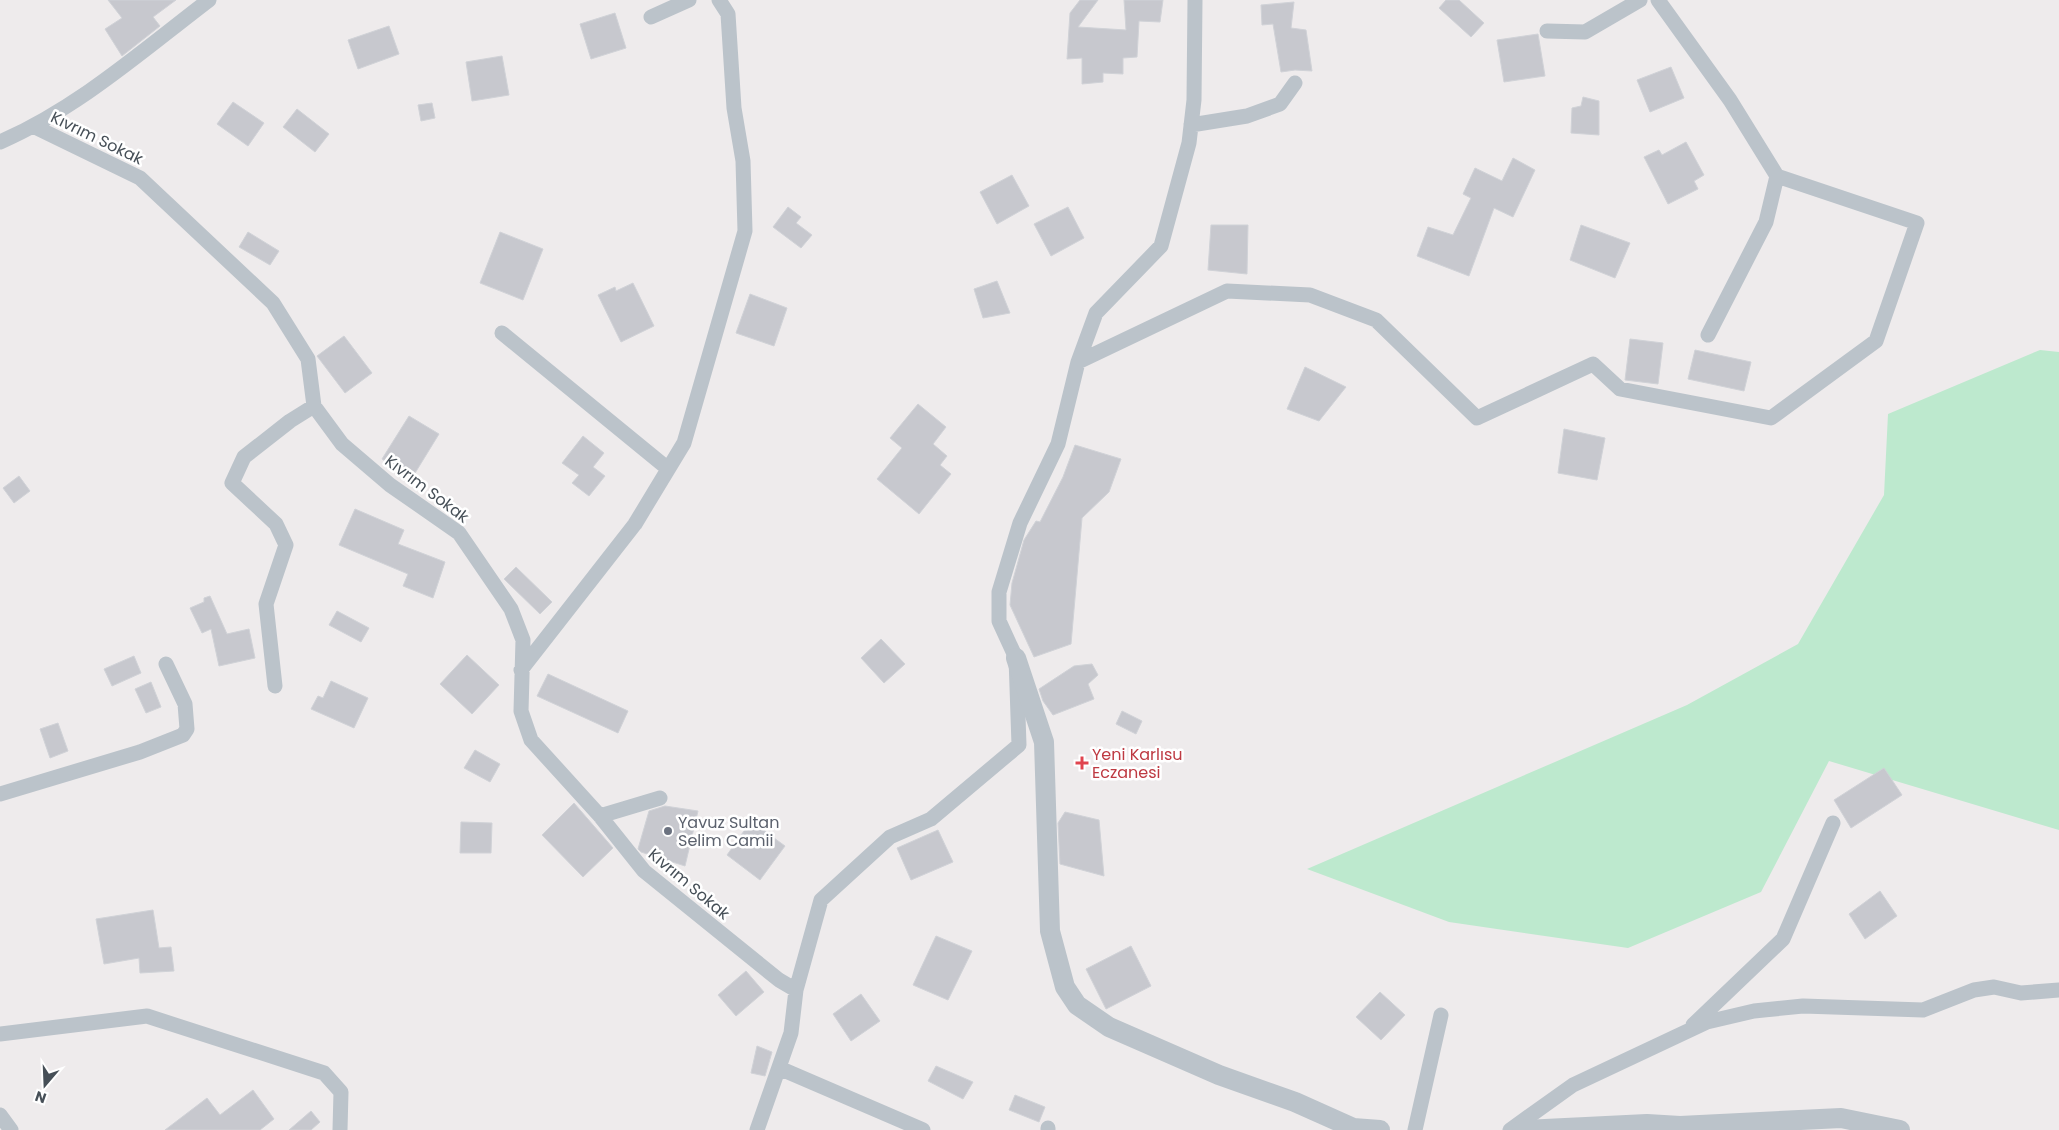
<svg xmlns="http://www.w3.org/2000/svg" width="2059" height="1130" font-family="Poppins,sans-serif">
<style>
.green{fill:#bde9ce}
.building{fill:#c7c8ce;stroke:#d0d2d7}
.lines{fill:none;stroke-linecap:round;stroke-linejoin:round}
.minor{stroke:#bbc3ca;stroke-width:15}
.tertiary{stroke:#bbc3ca;stroke-width:20}
.health-dot{fill:#e0444e;stroke:#fff;stroke-width:2}
.worship-dot{fill:#6b7280;stroke:#fff;stroke-width:2}
.labels{text-anchor:middle;dominant-baseline:central;stroke-width:5;stroke-linejoin:round;paint-order:stroke}
.street-label{font-size:16px;fill:#464f57;stroke:#fff}
.health-label{font-size:16px;fill:#be3a42;stroke:#fff;text-anchor:start}
.worship-label{font-size:16px;fill:#5b616d;stroke:#fff;text-anchor:start}
</style>
<rect width="100%" height="100%" fill="#eeebec"/>
<path class="green" d="M2040 350 2059 352V830L1829 761 1761 892 1628 948 1449 922 1307 869 1687 705 1798 644 1884 495 1888 414Z"/>
<path class="building" d="M108 0H176L153 17 160 26 122 56 105 29 122 18Z
M1080 0H1098L1078 27 1126 30 1124 0H1163L1160 22 1139 21 1137 57 1123 58V74L1103 73V82L1082 84V58L1067 59 1070 13Z
M1446 0H1459L1484 23 1471 37 1439 8Z
M1294 2 1291 28 1306 30 1312 71 1295 70 1281 72 1273 24 1262 25 1261 5Z
M615 13 626 48 591 59 580 24Z
M389 26 399 54 358 69 348 40Z
M1538 34 1545 76 1504 82 1497 40Z
M502 56 509 95 472 101 466 62Z
M1671 67 1684 98 1650 112 1637 80Z
M1583 97 1599 101V135L1571 133 1572 108 1581 106Z
M233 102 264 123 248 146 217 124Z
M432 103 435 118 421 121 418 105Z
M297 109 329 134 315 152 283 127Z
M1686 142 1704 175 1694 181 1698 189 1668 204 1644 157 1659 150 1662 155Z
M1513 158 1535 170 1513 217 1494 208 1469 276 1417 256 1428 227 1453 235 1471 198 1463 194 1475 168 1502 181Z
M1012 175 1029 206 997 224 980 192Z
M788 207 801 217 796 223 812 235 801 248 773 227Z
M1068 207 1084 238 1051 256 1034 224Z
M1211 225H1248L1247 274 1208 270Z
M1581 225 1630 243 1615 278 1570 260Z
M248 232 279 251 270 265 239 247Z
M500 232 543 249 523 300 480 283Z
M997 281 1010 313 983 318 974 289Z
M633 283 654 326 621 342 598 295 615 287 616 291Z
M750 294 787 308 774 346 736 333Z
M344 336 372 373 345 393 317 356Z
M1630 339 1663 343 1658 384 1625 380Z
M1695 350 1751 362 1744 391 1688 379Z
M1305 367 1346 387 1319 421 1287 409Z
M918 404 946 427 933 444 947 456 940 465 951 474 919 514 877 479 902 448 890 438Z
M409 416 439 434 412 478 382 459Z
M1564 429 1605 438 1597 480 1558 473Z
M583 436 604 453 593 467 605 476 589 496 572 483 579 475 562 463Z
M1075 445 1121 459 1109 492 1082 518 1071 644 1034 657 1010 605 1012 583 1024 540 1036 521 1040 522 1063 477Z
M19 476 30 491 14 503 3 488Z
M355 509 404 530 398 544 445 562 433 598 403 586 408 574 339 545Z
M516 567 552 602 540 614 504 579Z
M210 596 227 634 249 629 255 658 219 666 211 629 202 633 190 608 204 602V598Z
M337 611 369 628 361 642 329 625Z
M881 639 905 664 884 683 861 658Z
M467 655 499 685 472 714 440 684Z
M134 656 141 673 112 686 104 669Z
M1092 664 1098 675 1088 684 1094 699 1053 715 1043 701 1039 689 1074 666Z
M548 674 628 711 618 733 537 696Z
M331 681 368 698 354 728 311 709 318 696 323 698Z
M151 682 161 707 146 713 135 689Z
M1122 711 1142 721 1136 734 1116 724Z
M58 723 68 751 50 758 40 729Z
M475 750 500 764 490 782 464 768Z
M1884 768 1902 795 1851 828 1834 800Z
M574 803 613 848 583 877 542 835Z
M665 806 698 811 685 866 641 852 638 849 649 811Z
M1065 812 1099 820 1104 876 1060 864 1058 823Z
M751 821 785 846 760 880 727 855Z
M461 822 492 823 491 853H460Z
M938 830 953 862 911 880 897 848Z
M1880 891 1897 916 1865 939 1849 914Z
M153 910 159 948 171 947 174 971 140 973 139 958 104 964 96 919Z
M936 936 972 951 948 1000 913 985Z
M1131 946 1151 986 1106 1009 1086 969Z
M746 971 764 992 736 1016 718 995Z
M1380 992 1405 1015 1381 1040 1356 1017Z
M861 994 880 1021 851 1041 833 1014Z
M757 1046 772 1052 765 1076 751 1073Z
M936 1066 973 1082 963 1099 928 1081Z
M253 1090 274 1119 260 1130H165L207 1098 220 1115Z
M1015 1095 1045 1107 1039 1122 1009 1110Z
M311 1111 320 1122 311 1130H289Z"/>
<g class="lines">
<path class="minor" d="M651 17 689 0
M1547 31 1585 32 1640 0
M1191 125 1247 116 1280 104 1295 83
M35 127 140 178 273 303 308 359 314 406 342 444 390 485 459 533 511 609 523 640 521 711 531 740 600 816 644 871 779 980 796 990
M0 142C78 108 142 51 209 0
M502 333 667 468
M1708 335 1766 222 1777 176
M1078 362 1227 291 1310 295 1376 320 1477 418 1593 364 1620 389 1771 418 1876 341 1917 223 1777 176 1730 100 1658 0
M521 670 635 524 684 443 745 231 743 161 734 108 728 14 719 0
M275 686 266 604 286 545 276 524 232 483 244 457 290 421 314 406
M0 794 140 752 183 735 187 729 185 704 166 664
M600 816 660 798
M1693 1025 1783 939 1833 823
M0 1034 147 1016 324 1073 341 1092 340 1130
M779 1068 923 1130
M0 1115 11 1130
M757 1130 791 1033 796 990 821 900 890 837 931 819 1019 745 1016 658 999 621V592L1020 523 1058 444 1078 362 1096 313 1161 246 1189 143 1194 100 1195 0
M1048 1130V1128
M1415 1130 1441 1015
M1510 1130 1573 1085 1707 1022 1754 1011 1803 1006 1923 1010 1974 990 1994 987 2021 993 2059 990"/>
<path class="tertiary" d="M1016 658 1044 742 1050 931 1065 987 1077 1005 1109 1027 1219 1075 1295 1102 1353 1128 1380 1130
M1522 1130 1647 1124 1680 1126 1841 1118 1900 1130"/>
</g>
<path class="health-dot" d="M1079.5 755.5h5v5h5v5h-5v5h-5v-5h-5v-5h5z"/>
<circle class="worship-dot" cx="668" cy="831" r="5"/>
<g class="labels">
<g class="street-label">
<text transform="translate(97 138) rotate(26)">Kıvrım Sokak</text>
<text transform="translate(427 489) rotate(37)">Kıvrım Sokak</text>
<text transform="translate(689 884) rotate(40)">Kıvrım Sokak</text>
</g>
<g class="health-label">
<text x="1092" y="754">Yeni Karlısu<tspan x="1092" dy="18">Eczanesi</tspan></text>
</g>
<g class="worship-label">
<text x="678" y="822">Yavuz Sultan<tspan x="678" dy="18">Selim Camii</tspan></text>
</g>
</g>
<g transform="translate(45 1085) rotate(199)" stroke="#ffffff" stroke-width="4" paint-order="stroke">
<path d="M0-4L9 19L0 12L-9 19Z" fill="#464f57"/>
<text y="-8" font-size="14" font-weight="bold" text-anchor="middle" fill="#464f57">N</text>
</g>
</svg>
